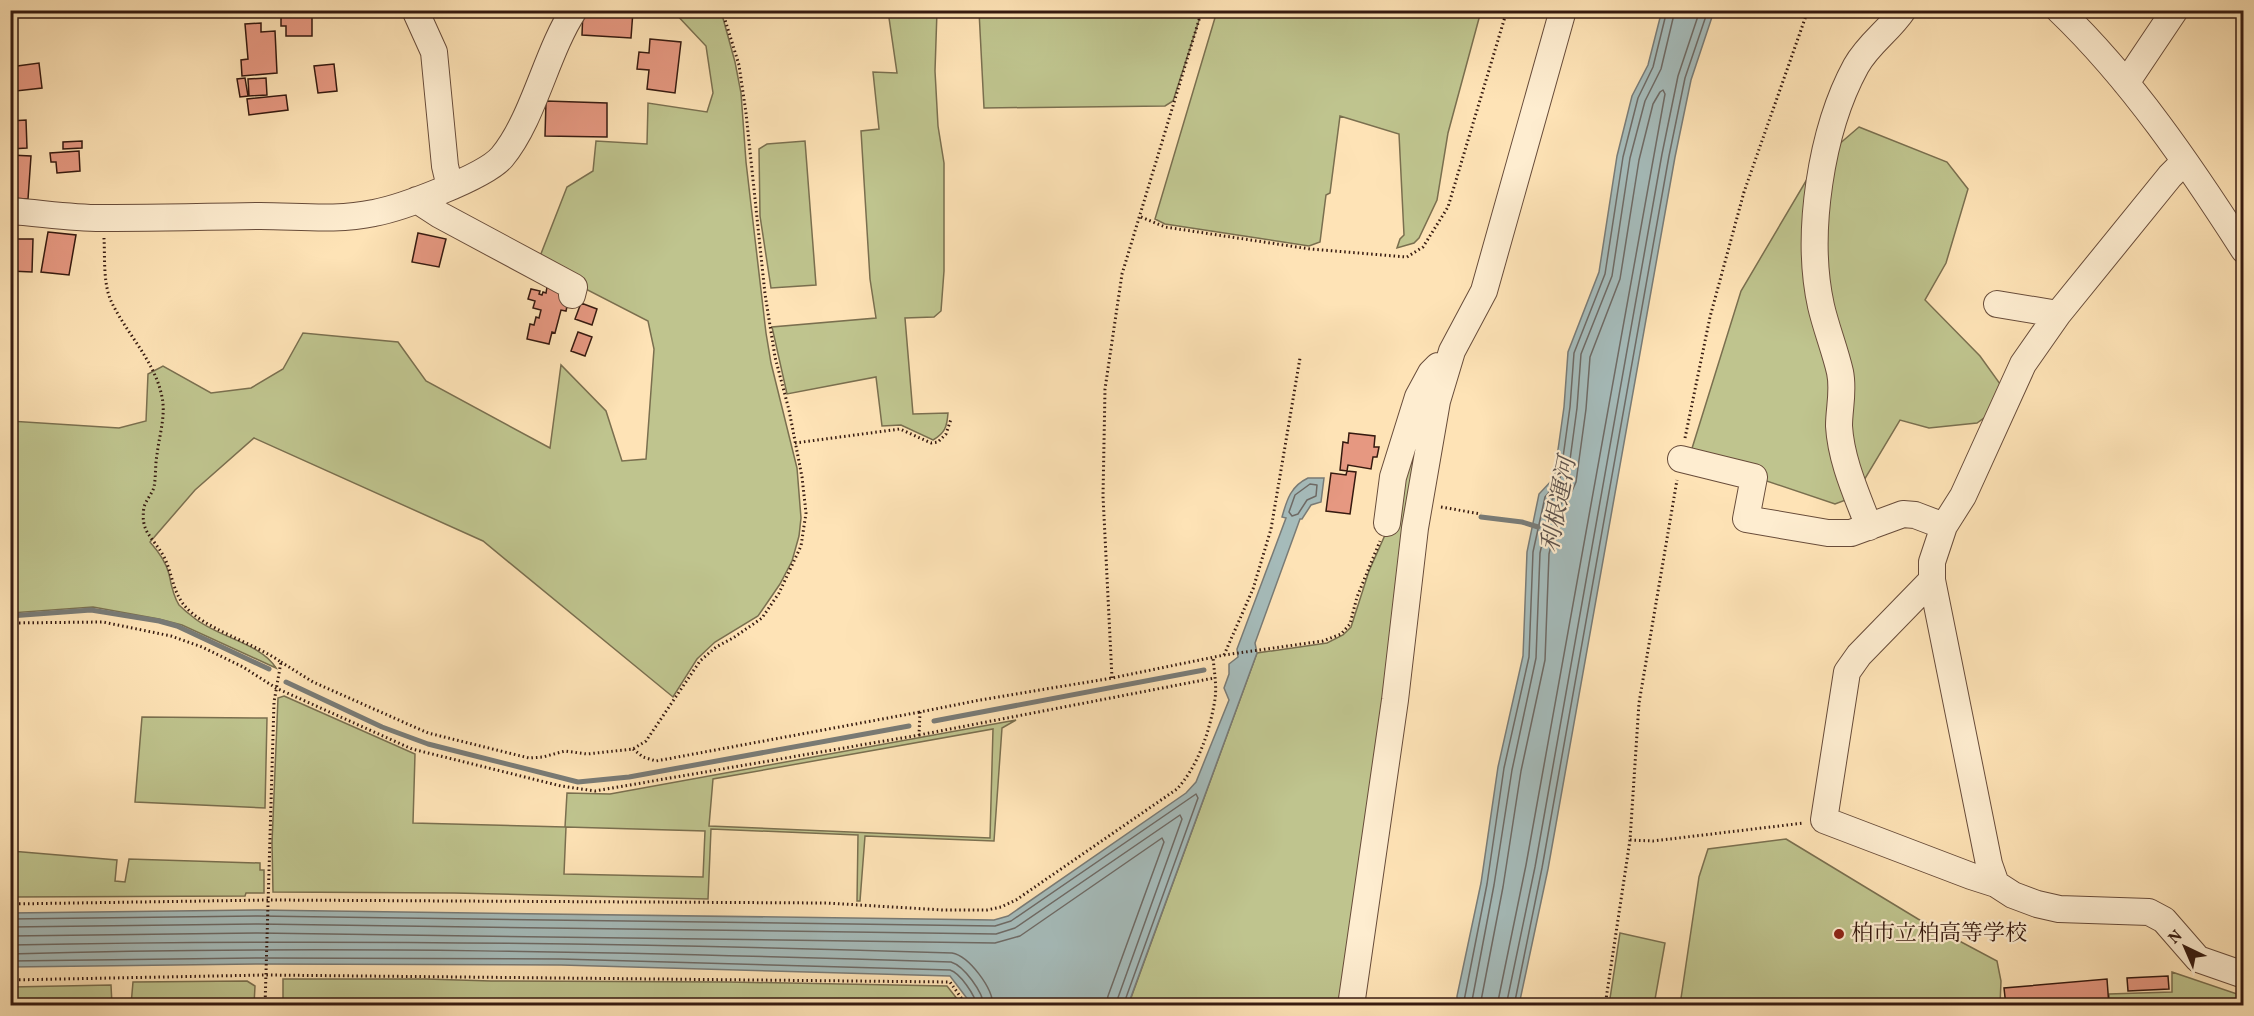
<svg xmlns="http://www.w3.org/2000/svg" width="2254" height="1016" font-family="Vollkorn,'Noto Serif JP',serif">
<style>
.green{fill:#bfc48e;stroke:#7a6f4f;stroke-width:1.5;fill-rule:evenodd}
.water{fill:#a5bbba;stroke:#797b76;stroke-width:1.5}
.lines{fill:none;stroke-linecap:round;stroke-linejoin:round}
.shore{stroke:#6e6a65;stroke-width:1.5}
.stream{stroke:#797b76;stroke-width:5}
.building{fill:#e69881;stroke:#361a10;stroke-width:1.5}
.minor-casing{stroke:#684c3a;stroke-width:28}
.path{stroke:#361a10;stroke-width:3;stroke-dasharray:1.5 3;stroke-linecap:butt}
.minor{stroke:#feedd0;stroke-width:26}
.poi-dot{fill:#8f2418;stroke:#feedd0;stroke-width:2}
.labels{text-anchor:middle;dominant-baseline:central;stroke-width:4.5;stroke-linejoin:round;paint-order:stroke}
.poi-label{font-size:22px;fill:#361a10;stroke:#feedd0;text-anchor:start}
.water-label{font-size:24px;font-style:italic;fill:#5d524c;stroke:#feedd0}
</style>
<rect width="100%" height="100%" fill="#fee3b6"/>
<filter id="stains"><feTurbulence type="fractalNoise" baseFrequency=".00333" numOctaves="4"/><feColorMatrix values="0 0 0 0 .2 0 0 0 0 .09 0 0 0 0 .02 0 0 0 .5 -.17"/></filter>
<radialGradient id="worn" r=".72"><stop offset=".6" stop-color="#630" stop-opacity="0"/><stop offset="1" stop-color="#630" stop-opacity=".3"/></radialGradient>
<path class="green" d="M673 11H721L735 62 741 93 746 162 766 333 771 363 797 468 801 518 799 536 792 561 780 584 767 603 758 616 715 642 697 659 673 697 483 541 254 438 195 490 150 542C158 551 166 562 169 574 171 584 173 596 179 605 183 609 189 614 193 617 216 637 261 643 276 668L182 625 159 619 93 607 11 613 10 421 119 428 146 421 148 374 163 366 211 393 251 388 283 369 303 333 398 342 426 381 550 448 561 365 606 411 622 461 646 459 654 349 648 321 537 264 567 187 593 171 596 141 647 144 648 103 707 112 713 93 706 46Z
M888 11H937L935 71 938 126 944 163V271L941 311 934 317 905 318 913 414 948 413C947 427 945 433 933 440L901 425 882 426 876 377 787 394 772 327 876 318 870 279 861 131 879 129 873 72 897 73Z
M979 11V10L1202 11 1173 101 1165 106 984 108Z
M1217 11H1481L1448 133 1437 200 1419 238 1414 243 1397 248 1400 239 1404 235 1399 134 1340 116 1330 193 1326 195 1320 242 1309 246 1165 224 1155 219Z
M1859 127 1947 162 1968 189 1946 263 1925 300 1980 356 2003 388 1995 410 1977 423 1929 428 1900 420 1854 497 1835 504 1740 472 1689 458 1741 291 1816 164Z
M805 141 816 285 771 288 760 216 759 149 767 144Z
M1431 378 1339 1006H1128L1257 653 1327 643 1343 635 1351 627 1369 571 1385 535Z
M284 696 415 754 413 823 565 827 567 793 610 794 1016 720 1002 728 994 841 865 836 860 901H857L858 835 711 829 708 899 454 893 273 892 272 843 278 698ZM993 729 990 838 709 826 713 779ZM566 827 705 831 703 877 564 874Z
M142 717 267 718 265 808 135 802Z
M1786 839 1918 919 1997 961 2001 981 2000 1005H1680L1699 877 1708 849Z
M11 851 117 860 115 881 125 882 129 859 260 863V870H264V893H246L245 896 11 897Z
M1620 933 1665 943 1654 1005H1609Z
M2172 972 2243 996V1005H2109V994L2172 992Z
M283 979H426L491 981 728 982 947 986 962 1005 283 1006Z
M247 981 255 986 254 1005H131L133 982Z
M111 985 112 1005H11V987Z"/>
<path class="water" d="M1662 10 1714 11 1691 80 1675 157 1548 869 1519 1005H1457V996L1481 883 1498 767 1523 656 1527 552 1539 494 1554 478 1564 407 1568 352 1599 272 1617 156 1632 96 1648 65Z
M1308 478H1324L1321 502 1311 505 1302 519H1300L1255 643 1257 653 1128 1005H972L950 976 561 965 258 964 11 967V913L258 910 994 920 1008 916 1186 793 1196 782 1229 700 1224 688 1229 674V664L1238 657 1237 649 1286 518 1282 517C1287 499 1291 486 1308 478Z"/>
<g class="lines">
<path class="shore" d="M1310 484 1317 485 1316 496 1307 500 1298 514 1292 516 1289 512 1295 495Z
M10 919 258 916 995 926 1011 921 1196 794 1198 798 1123 1006
M10 927 258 924 996 934 1015 928 1180 815 1182 819 1115 1006
M10 936 258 933 995 943 1020 936 1162 838 1164 842 1108 996 1106 1006
M10 945C324 939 638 943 952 953 969 956 993 988 993 1006
M10 954C324 945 638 952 951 962 964 966 983 992 984 1006
M10 961 258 958 561 959 950 970C960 973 975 995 977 1006
M1463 1006 1487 884 1504 768 1529 657 1533 552 1545 497 1560 479 1570 407 1574 353 1605 274 1623 157 1638 98 1653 67 1667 10
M1471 1006 1494 885 1512 770 1536 658 1540 553 1552 500 1567 482 1577 408 1581 354 1612 276 1630 158 1645 101 1661 69 1675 10
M1480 1006 1503 887 1521 771 1545 660 1549 554 1560 505 1572 491 1576 482 1586 409 1590 357 1620 279 1639 160 1653 104 1660 92 1663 90 1665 94 1526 865 1497 1006
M1506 1006 1535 867 1662 154 1678 76 1700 10
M1514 1006 1542 868 1669 156 1685 78 1708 10"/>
<path class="stream" d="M1481 517 1522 522 1538 527
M10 616 91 610 159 621 177 626 269 669
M286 682 382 727 428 744 578 782 629 777 909 726
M934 721 1204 670"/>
</g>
<path class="building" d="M583 10 633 11 631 38 582 35Z
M312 12V36H286V26H281V13Z
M261 23V32L275 31 277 73 242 76 241 60 248 59 245 24Z
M650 39 681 42 675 93 647 89 649 70 637 69 639 52 649 53Z
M39 63 42 88 16 91 15 84 10 85V67Z
M334 64 337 91 318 93 314 66Z
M245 78 248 96 240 97 237 79Z
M266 78 267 95 249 96 248 79Z
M286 95 288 110 249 115 247 99Z
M546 101 607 103V137L545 136Z
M26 120 27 148 10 149V121Z
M82 141V148L63 149V142Z
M79 151 80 171 57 173 56 162H51L50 153Z
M10 155 31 156 28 199 10 198Z
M48 232 76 235 69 275 41 272Z
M418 233 446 239 439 267 412 262Z
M10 239H33L32 272 10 271Z
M547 287 565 292 568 302 566 311 561 310 555 333 552 332 549 344 527 339 530 324 534 325 536 317 539 318 541 310 533 308 535 301 528 299 531 289 540 291 539 294 542 295 543 292 546 293Z
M581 303 597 309 592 325 575 319Z
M578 332 592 337 585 356 571 351Z
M1349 433 1375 436 1374 447H1379L1377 457H1373L1371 469 1348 465 1347 471 1340 470 1343 442 1348 443Z
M1347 471 1356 472 1350 514 1326 511 1331 473 1346 475Z
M2168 976 2169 989 2128 991 2127 978Z
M2107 979 2109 1006H2006L2004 988Z"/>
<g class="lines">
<defs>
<path id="minor" d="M415 10 434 52 445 166 450 187
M2059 10C2132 80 2190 166 2244 250
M2126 83 2175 10
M2184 162 2170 176 2058 314 2023 364 1963 496 1944 526 1932 562V580L1989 864 1996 884 2013 895 2037 904 2059 909 2149 912 2164 920 2198 959 2244 975
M417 200 440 215 574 287 572 295
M10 211C40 213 71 218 101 218 154 218 207 217 260 216 298 216 337 221 374 213 401 208 485 177 502 157 534 118 546 53 574 10
M1997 304 2058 314
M1681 459 1754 477 1746 519 1828 533H1851L1903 514 1915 515 1944 526
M1387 523 1393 477 1418 397 1431 373 1438 366
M1869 527C1857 495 1841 461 1839 426 1839 408 1844 391 1840 372 1835 350 1826 328 1821 306 1805 234 1821 130 1856 66 1869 43 1889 31 1903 10
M1932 580 1859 655 1847 672 1824 820 1971 876 1996 884
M1351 1006 1395 700 1415 528 1437 401 1452 351 1484 291 1563 10"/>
</defs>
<use href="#minor" class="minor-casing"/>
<path class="path" d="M1141 217 1165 227 1310 249 1407 257 1423 247 1448 207 1507 10
M104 238C105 257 103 283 111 301 126 333 155 361 162 397 166 416 159 436 157 455 155 465 156 477 154 487 152 494 146 500 144 507 140 532 152 536 163 555 172 571 172 590 184 605 202 628 254 643 281 662L274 702 265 1006
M1685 438 1710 317 1744 192 1808 10
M795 443 900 429 931 443 938 442 946 434 951 419
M1441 507 1481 514
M10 623 103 622 171 636 202 647 243 667 276 688 412 749 561 786 595 791 919 735 920 712 980 700 1112 678 1224 655 1323 641 1341 634 1350 624 1357 597 1380 541
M1224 655 1253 589 1271 529 1300 358
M281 662 313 682 428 733 529 758 543 757 565 751 587 754 633 749 646 741 700 661 716 647 733 638 762 618 779 593 801 546 806 513 802 477 789 410 775 357 765 294 746 113 739 65 722 10
M1112 678 1103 496 1105 389 1122 274 1202 10
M919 735 1214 678
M633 749 643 757 656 761 920 712
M1630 840 1653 841 1804 823
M10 904 269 900 826 903 943 910H987L1001 907 1016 900 1177 789C1198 766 1210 731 1215 699 1217 686 1214 671 1213 657
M10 980 265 975 950 982 967 1006
M1605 1006 1630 840 1639 703 1677 480"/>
<use href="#minor" class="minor"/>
</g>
<circle class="poi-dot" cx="1839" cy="934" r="6"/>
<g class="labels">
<g class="poi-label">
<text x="1851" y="934">柏市立柏高等学校</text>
</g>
<g class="water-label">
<text transform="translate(1560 505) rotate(-79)">利根運河</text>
</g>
</g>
<rect width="2254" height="1016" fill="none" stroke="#fee3b6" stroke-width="36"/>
<rect x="12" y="12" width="2230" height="992" fill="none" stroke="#361a10" stroke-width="3"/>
<rect x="18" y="18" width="2218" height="980" fill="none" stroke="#361a10" stroke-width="1.5"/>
<g transform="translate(2185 947) rotate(316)" stroke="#feedd0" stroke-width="4.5" paint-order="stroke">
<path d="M0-4.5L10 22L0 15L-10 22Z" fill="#361a10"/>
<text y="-9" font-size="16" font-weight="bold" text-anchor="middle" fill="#361a10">N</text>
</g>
<rect width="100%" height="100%" filter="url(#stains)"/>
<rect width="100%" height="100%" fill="url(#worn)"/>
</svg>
